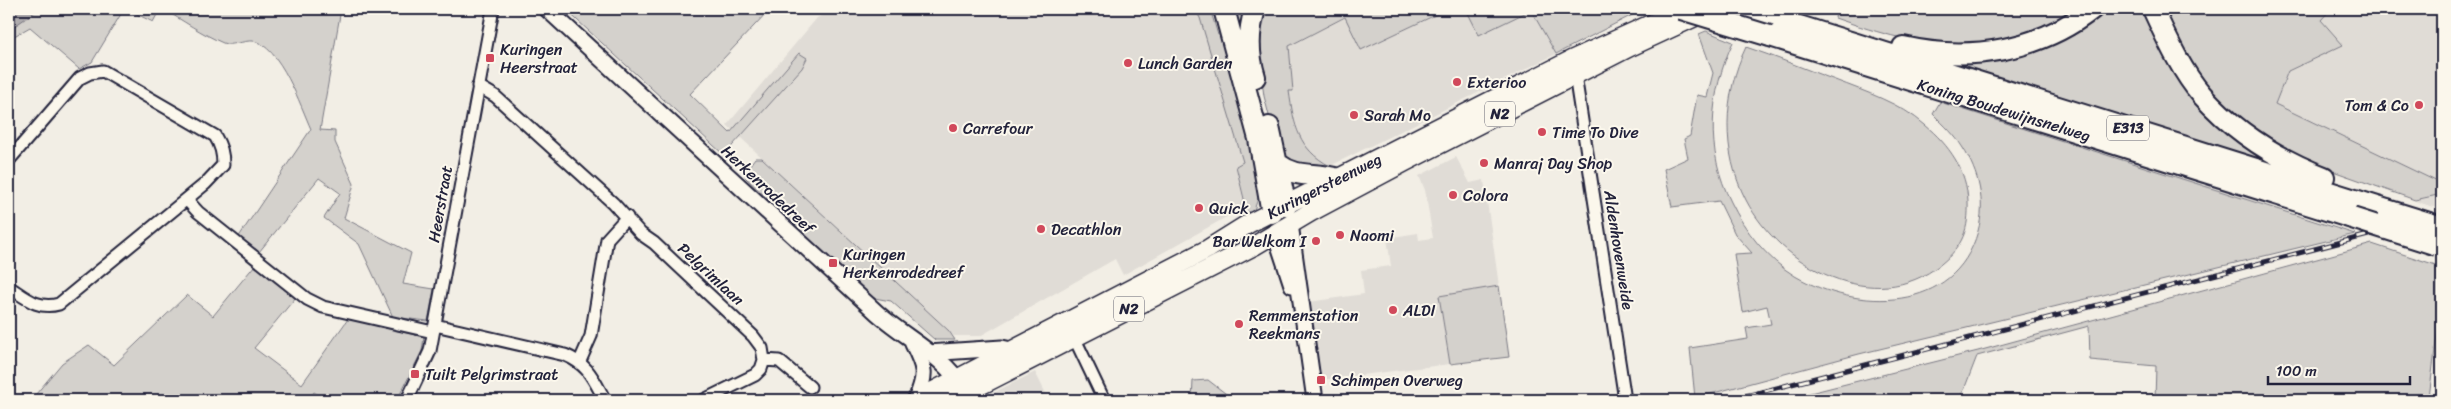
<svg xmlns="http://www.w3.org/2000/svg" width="2451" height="409" font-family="Sriracha,sans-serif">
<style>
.built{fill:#e0dcd6}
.green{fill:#d4d1cc;stroke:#7b7a84}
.water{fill:#aeabad;stroke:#76747f}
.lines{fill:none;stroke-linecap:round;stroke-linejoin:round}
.minor-casing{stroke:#22223b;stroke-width:15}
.secondary-casing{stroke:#22223b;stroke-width:19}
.primary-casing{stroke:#22223b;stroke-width:21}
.motorway-casing{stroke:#22223b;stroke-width:24}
.minor{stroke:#fbf7ec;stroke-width:11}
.secondary{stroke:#fbf7ec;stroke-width:15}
.primary{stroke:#fbf7ec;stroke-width:18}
.motorway{stroke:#fbf7ec;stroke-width:20}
.rail-casing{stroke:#22223b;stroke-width:5}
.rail{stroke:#fbf7ec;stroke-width:3;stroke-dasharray:9;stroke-linecap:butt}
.motorway-bridge-casing{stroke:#22223b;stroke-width:24;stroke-linecap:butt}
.motorway-bridge{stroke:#fbf7ec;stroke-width:20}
.poi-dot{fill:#d1495b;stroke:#fbf7ec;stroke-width:2}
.labels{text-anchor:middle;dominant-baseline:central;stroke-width:4;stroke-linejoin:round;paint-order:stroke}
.shield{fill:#fbf7ec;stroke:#636270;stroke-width:1}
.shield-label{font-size:15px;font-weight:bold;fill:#22223b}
.poi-label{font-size:16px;fill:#22223b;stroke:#fbf7ec;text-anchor:start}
.street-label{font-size:16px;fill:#22223b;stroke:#fbf7ec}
</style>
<rect width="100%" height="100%" fill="#f2eee5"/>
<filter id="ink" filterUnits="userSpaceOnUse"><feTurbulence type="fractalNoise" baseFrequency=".02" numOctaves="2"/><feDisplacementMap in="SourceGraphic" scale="10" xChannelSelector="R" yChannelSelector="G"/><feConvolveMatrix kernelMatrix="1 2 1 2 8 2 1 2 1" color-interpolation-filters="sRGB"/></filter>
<g filter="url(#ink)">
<path class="built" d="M833 9H1201L1243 163 1236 166 1243 198 1239 210 1123 275 1115 259 980 336H954L727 125 817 18Z
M1448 9H1466L1479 34 1531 10 1556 54 1330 166 1314 158 1302 144 1291 107 1289 91H1293L1289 46 1346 17 1361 50Z
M2331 9H2442V184L2275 104 2288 71 2343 45 2321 20Z
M1456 157 1470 183 1484 180 1499 286 1439 296 1450 364 1321 380 1309 302 1364 294 1361 270 1391 266 1387 238 1418 233 1419 240 1433 238 1425 190 1419 176Z
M2442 194V210L2415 201Z
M1035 372 1049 400H979Z"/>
<path class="green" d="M9 9H124L92 62 79 69 30 27 9 39Z
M126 9H160L153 22Z
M163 9H341L320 130 335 131V142L354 184 344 218 411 253 403 284 434 289 428 321 393 317 359 244 324 218 340 193 319 178 259 252 238 238 311 129C301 107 280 45 253 41 244 40 231 47 223 43 202 34 182 20 163 9Z
M565 9H770L690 94 730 133 799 53 807 58 802 68 724 155Z
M1195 9H1210L1218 35 1224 34 1253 145 1260 193 1254 210 1245 215 1239 210 1244 199 1236 166 1243 162 1200 18Z
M1232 9H1249L1246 30 1238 28Z
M1263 9H1448L1361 50 1345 17 1289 46 1293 91H1289C1294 125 1298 149 1330 166L1323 170 1292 169 1275 139 1264 96 1257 43Z
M1466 9H1639L1642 10 1556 54 1531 10 1479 35Z
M1821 9H2078C1990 62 1927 50 1835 18L1836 13Z
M2103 9H2146L2149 20 2260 151 2257 158 1962 66C2015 52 2057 41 2103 9Z
M2159 9H2331L2321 20 2343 45 2288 71 2275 104 2442 184V194L2415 200 2299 159 2251 131 2220 103 2194 72Z
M1706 31 1733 42C1709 93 1705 151 1731 202 1745 231 1767 259 1795 276 1857 312 1955 314 1978 231 1986 202 1979 173 1963 148 1955 135 1944 125 1933 114L1940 102 2355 234 1859 354 1695 398 1690 348 1748 339 1746 328 1771 324 1767 306 1743 312 1734 254 1752 253 1735 234 1719 201 1672 207 1664 169 1688 158 1684 139 1690 136 1697 95 1707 97 1713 73 1699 34Z
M1746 47C1776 57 1805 69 1835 80 1866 92 1900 103 1925 125 1949 145 1967 170 1968 202 1969 229 1963 246 1941 264 1875 318 1780 266 1746 200 1721 152 1723 95 1746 47Z
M755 158H762L949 331 955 340H935L891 301 869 297 746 178V170Z
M2372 244 2442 267C2442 310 2434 354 2429 398L2425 400H2155L2156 366 2090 360 2089 326 1977 356 1960 400H1782L1978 351Z
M255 265 296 297 254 348 302 384 348 319 424 337 422 351 397 400H326L314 392 306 400H31L62 363 89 345 114 365 187 295 213 316Z
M1499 286 1509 357 1450 364 1439 296Z
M1208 380 1234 400H1192L1193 381Z"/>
<path class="water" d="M12 9H39L9 30V16Z"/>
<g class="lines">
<defs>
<path id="minor" d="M1575 75 1625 400
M478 86 495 96 613 203 641 234 654 243 753 336 762 348 764 360 761 369 755 375 704 400
M9 160 80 78 90 73 103 71 215 136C221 146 223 153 223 165L205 184 59 304C38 310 26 298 9 287
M187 200 198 212 307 299 323 307 433 332
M435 325 565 355C589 365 593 379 605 400
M1074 337 1104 400
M764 360 779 361 810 387
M580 361 591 336 607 239 627 217
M407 400 430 351 493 9"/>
<path id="secondary" d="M547 9C656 109 765 210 874 310 900 335 945 356 962 387
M1290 224 1315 400
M1275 233 1292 285
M913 344C925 368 927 374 916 400
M928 353 1002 348 1011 350"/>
<path id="primary" d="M916 400 1208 249 1248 224 1571 60 1684 9
M952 400 1254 246 1311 212 1405 162 1630 47 1708 11"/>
<path id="motorway" d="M1224 9 1259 139 1272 213
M1255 9C1248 32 1248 55 1255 77
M1745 9 2387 210
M2153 9C2166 37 2181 71 2202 95 2235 132 2278 159 2324 177
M1770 36 2352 218
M1903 47C1969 62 2039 51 2092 9
M1269 127 1286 206
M1278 164C1299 180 1315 171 1338 179"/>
</defs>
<use href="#minor" class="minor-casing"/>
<use href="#secondary" class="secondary-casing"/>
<use href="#primary" class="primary-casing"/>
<use href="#motorway" class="motorway-casing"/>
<use href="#minor" class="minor"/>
<use href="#secondary" class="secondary"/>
<use href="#primary" class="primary"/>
<use href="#motorway" class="motorway"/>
<defs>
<path id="rail" d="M1730 400 2442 216"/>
</defs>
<use href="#rail" class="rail-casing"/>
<use href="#rail" class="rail"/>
<defs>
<path id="motorway-bridge" d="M1681 9 1770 36
M2387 210 2442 227
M2352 218 2437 245"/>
</defs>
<use href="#motorway-bridge" class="motorway-bridge-casing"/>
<use href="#motorway-bridge" class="motorway-bridge"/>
</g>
</g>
<g class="poi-dot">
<rect x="485" y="53" width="10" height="10" rx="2.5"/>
<circle cx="1128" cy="63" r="5"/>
<circle cx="1457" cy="82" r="5"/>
<circle cx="2419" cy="105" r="5"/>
<circle cx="1354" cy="115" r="5"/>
<circle cx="953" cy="128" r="5"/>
<circle cx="1542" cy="132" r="5"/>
<circle cx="1484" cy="163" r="5"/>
<circle cx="1453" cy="195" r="5"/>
<circle cx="1199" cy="208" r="5"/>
<circle cx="1041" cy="229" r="5"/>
<circle cx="1340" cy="235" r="5"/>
<circle cx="1316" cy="241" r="5"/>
<rect x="828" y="258" width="10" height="10" rx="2.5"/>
<circle cx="1393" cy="310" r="5"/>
<circle cx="1239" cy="324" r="5"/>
<rect x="410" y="369" width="10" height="10" rx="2.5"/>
<rect x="1316" y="375" width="10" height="10" rx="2.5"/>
</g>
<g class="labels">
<g class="shield">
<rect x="1485" y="101.5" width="30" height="25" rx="4"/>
<rect x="2107" y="115.5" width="42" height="25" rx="4"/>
<rect x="1114" y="296.5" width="30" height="25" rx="4"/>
</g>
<g class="shield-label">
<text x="1500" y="114">N2</text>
<text x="2128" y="128">E313</text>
<text x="1129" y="309">N2</text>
</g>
<g class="poi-label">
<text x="500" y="49">Kuringen<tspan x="500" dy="18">Heerstraat</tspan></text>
<text x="1138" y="63">Lunch Garden</text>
<text x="1467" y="82">Exterioo</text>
<text x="2409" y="105" text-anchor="end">Tom &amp; Co</text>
<text x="1364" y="115">Sarah Mo</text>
<text x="963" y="128">Carrefour</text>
<text x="1552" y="132">Time To Dive</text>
<text x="1494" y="163">Manraj Day Shop</text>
<text x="1463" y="195">Colora</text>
<text x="1209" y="208">Quick</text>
<text x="1051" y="229">Decathlon</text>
<text x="1350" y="235">Naomi</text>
<text x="1306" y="241" text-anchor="end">Bar Welkom I</text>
<text x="843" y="254">Kuringen<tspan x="843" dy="18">Herkenrodedreef</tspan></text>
<text x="1403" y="310">ALDI</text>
<text x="1249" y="315">Remmenstation<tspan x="1249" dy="18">Reekmans</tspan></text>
<text x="425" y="374">Tuilt Pelgrimstraat</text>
<text x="1331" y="380">Schimpen Overweg</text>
</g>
<g class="street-label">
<text transform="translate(2004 110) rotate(17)">Koning Boudewijnsnelweg</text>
<text transform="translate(1324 186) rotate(-27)">Kuringersteenweg</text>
<text transform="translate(768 189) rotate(43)">Herkenrodedreef</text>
<text transform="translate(440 204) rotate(-80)">Heerstraat</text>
<text transform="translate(1619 250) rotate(81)">Aldenhovenweide</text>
<text transform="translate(711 274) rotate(43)">Pelgrimlaan</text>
</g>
</g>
<rect width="2451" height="409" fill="none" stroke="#fbf7ec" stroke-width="30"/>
<rect x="15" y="15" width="2421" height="379" fill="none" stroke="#22223b" stroke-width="2" filter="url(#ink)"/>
<path d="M2268 376v8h142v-8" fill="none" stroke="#22223b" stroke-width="2.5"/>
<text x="2276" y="376" font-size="15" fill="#22223b" stroke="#fbf7ec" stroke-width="4" paint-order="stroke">100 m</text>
</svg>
